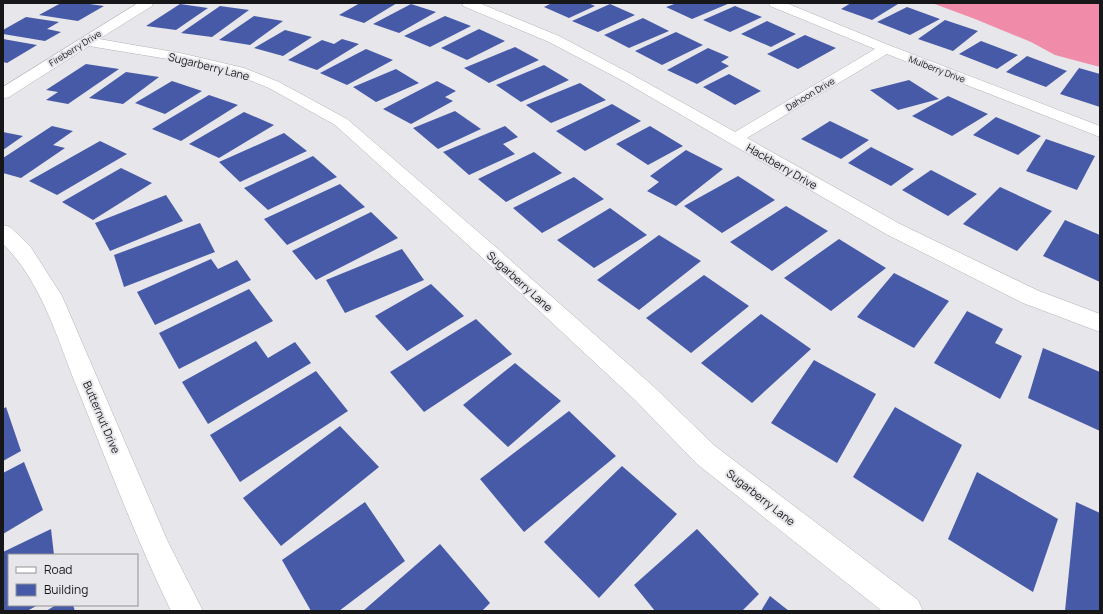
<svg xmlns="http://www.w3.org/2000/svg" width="1103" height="614" font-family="Manrope,sans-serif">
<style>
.forest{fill:#f08caa}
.building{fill:#475aa7}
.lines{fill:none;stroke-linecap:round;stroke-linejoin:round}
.minor-casing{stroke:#b3b2b6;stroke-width:1}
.minor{fill:#fff;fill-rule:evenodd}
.labels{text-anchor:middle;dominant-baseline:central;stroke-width:4;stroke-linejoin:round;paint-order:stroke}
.far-street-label{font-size:9px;fill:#171618;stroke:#e7e6ea}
.street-label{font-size:11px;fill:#171618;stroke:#e7e6ea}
</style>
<rect width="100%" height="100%" fill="#e7e6ea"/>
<path class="forest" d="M932 3H1100V67L1055 55 1031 42 975 19Z"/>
<path class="building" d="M61 3H82L104 6 78 21 39 15Z
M360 3H397L364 23 339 15Z
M552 3H588L595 6 569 18 544 7Z
M677 3H730L692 19 666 7Z
M851 3H896L898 4 872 20 841 9Z
M180 4 208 8 176 30 146 26Z
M411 4 436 12 399 33 373 24Z
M610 4 635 15 598 32 572 21Z
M220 6 249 10 212 37 181 33Z
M735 6 762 17 730 32 703 20Z
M907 7 940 19 910 35 877 22Z
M254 16 283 21 250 45 219 40Z
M445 16 471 26 430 47 404 36Z
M26 17 59 22 47 29 61 32 45 41 3 34V30Z
M643 18 669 31 629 48 604 35Z
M945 20 978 31 953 51 918 39Z
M767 21 796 34 771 47 741 34Z
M479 29 505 41 467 60 441 48Z
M285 30 312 37 283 56 254 48Z
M676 32 703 45 662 65 635 51Z
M805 35 836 48 798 69 767 54Z
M3 39 37 45 7 63 3 62Z
M342 39 359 44 317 70 288 60 322 40 334 44Z
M981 41 1018 55 997 69 959 54Z
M515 47 539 60 489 83 464 68Z
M708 48 729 57 721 62 729 66 697 84 667 70Z
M366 49 393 60 347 85 320 73Z
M1027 56 1067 71 1046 87 1006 72Z
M86 64 119 69 68 104 46 100 58 92 46 90Z
M544 65 569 80 521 102 496 85Z
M1079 68 1100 74V107L1060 94Z
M396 69 419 83 376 102 353 87Z
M126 72 159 77 123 104 89 98Z
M729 74 761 91 735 105 703 87Z
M909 80 939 99 898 110 870 90Z
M172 81 202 91 165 114 135 103Z
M437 81 456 91 445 97 453 101 411 124 383 109Z
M580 83 606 100 551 123 526 105Z
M209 95 238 105 181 141 152 129Z
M948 96 988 114 952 136 912 116Z
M612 104 641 121 585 151 556 131Z
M455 111 481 129 438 149 413 128Z
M244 112 274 125 219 158 189 144Z
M996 117 1041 136 1018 155 973 135Z
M830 121 869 140 841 159 801 139Z
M52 126 73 131 53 145 65 148 21 178 3 173V158Z
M505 126 518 137 503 144 515 154 469 175 443 152Z
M650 126 683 146 648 165 616 144Z
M3 132 23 136 3 150Z
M284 133 307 151 240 182 219 162Z
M1046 139 1095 156 1077 190 1026 171Z
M100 141 127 154 57 195 29 181Z
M871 147 914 169 891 186 848 163Z
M686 150 723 169 676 206 647 191 659 182 650 176Z
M534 152 562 173 506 202 478 179Z
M313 156 337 177 268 210 244 188Z
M121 168 152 183 93 220 62 202Z
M931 170 977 194 948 216 902 190Z
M738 176 775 200 722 233 684 206Z
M574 177 604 199 542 233 513 208Z
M340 184 365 207 287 245 264 219Z
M1000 187 1052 211 1017 251 963 224Z
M166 195 183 221 110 251 95 223Z
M786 206 828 231 772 271 730 242Z
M610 208 647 235 594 268 557 240Z
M371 212 398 238 316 280 292 251Z
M1065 220 1100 235V282L1043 256Z
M200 223 215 252 124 287 114 255Z
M659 235 701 261 639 310 597 280Z
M839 239 886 268 831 311 784 278Z
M402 249 424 280 345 313 326 280Z
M211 259 218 269 237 260 251 280 155 325 137 292Z
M894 273 949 301 914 348 857 317Z
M704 275 749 306 691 353 646 318Z
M431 284 464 316 407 351 375 316Z
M249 289 273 321 179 369 159 333Z
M967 311 1003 329 995 343 1022 356 1000 399 934 363Z
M761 314 811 349 752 403 701 363Z
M476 319 512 354 424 412 390 372Z
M256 341 268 358 295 342 311 363 208 424 182 382Z
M1043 348 1100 372V431L1028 398Z
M814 360 876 394 837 463 771 423Z
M515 363 561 401 508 447 463 405Z
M316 371 348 411 240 482 210 435Z
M6 407 21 451 3 461V409Z
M895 407 962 445 923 522 853 477Z
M569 411 616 456 524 532 480 479Z
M340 426 379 467 281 546 243 498Z
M24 462 43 510 3 534V473Z
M622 466 677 514 599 598 544 542Z
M977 472 1058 519 1033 592 948 539Z
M365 502 405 561 339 611H311L282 560Z
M1076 502 1100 513V611H1065Z
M51 529 54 555H9V605H38L27 611H3V552Z
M697 529 759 594 742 611H655L634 585Z
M440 544 490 603 482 611H363Z
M770 596 789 611H761Z
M56 605H73L75 611H46Z"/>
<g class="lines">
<defs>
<path id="minor" d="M138 3H153L152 6 99 39 180 53 244 68 279 82 347 119 490 242 653 386 715 446 918 600 923 611H882L697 464 635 400 476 252 335 125 269 88 234 74 180 61 89 46 9 97 3 99V87Z
M462 3H479L559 36 633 75 735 132 875 49 770 6 769 3H786L891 46 1100 126V137L887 54 747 138 900 224 1039 291 1100 314V332L1023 303 886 234 623 81 549 42 463 6Z
M3 225 10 227 30 246 62 296 168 542 203 611H171C136 539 108 464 78 390 58 341 42 282 3 244Z"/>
</defs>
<use href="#minor" class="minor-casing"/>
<use href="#minor" class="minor"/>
</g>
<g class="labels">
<g class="far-street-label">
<text transform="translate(75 48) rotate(-32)">Fireberry Drive</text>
<text transform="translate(937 69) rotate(21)">Mulberry Drive</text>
<text transform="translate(810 94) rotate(-31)">Dahoon Drive</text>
</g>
<g class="street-label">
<text transform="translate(209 66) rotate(14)">Sugarberry Lane</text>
<text transform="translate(782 166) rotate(30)">Hackberry Drive</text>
<text transform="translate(520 281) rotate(42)">Sugarberry Lane</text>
<text transform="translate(102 417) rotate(67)">Butternut Drive</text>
<text transform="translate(761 497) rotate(38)">Sugarberry Lane</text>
</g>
</g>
<rect width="1103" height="614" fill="none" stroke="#171618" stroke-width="8"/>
<rect x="8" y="554" width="130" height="52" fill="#e7e6ea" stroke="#949396"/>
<rect x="16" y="567" width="20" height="6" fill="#ffffff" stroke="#949396"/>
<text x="44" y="574" font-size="12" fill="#171618">Road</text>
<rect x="16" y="584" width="20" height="12" fill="#475aa7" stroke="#949396"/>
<text x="44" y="594" font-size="12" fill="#171618">Building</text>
</svg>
